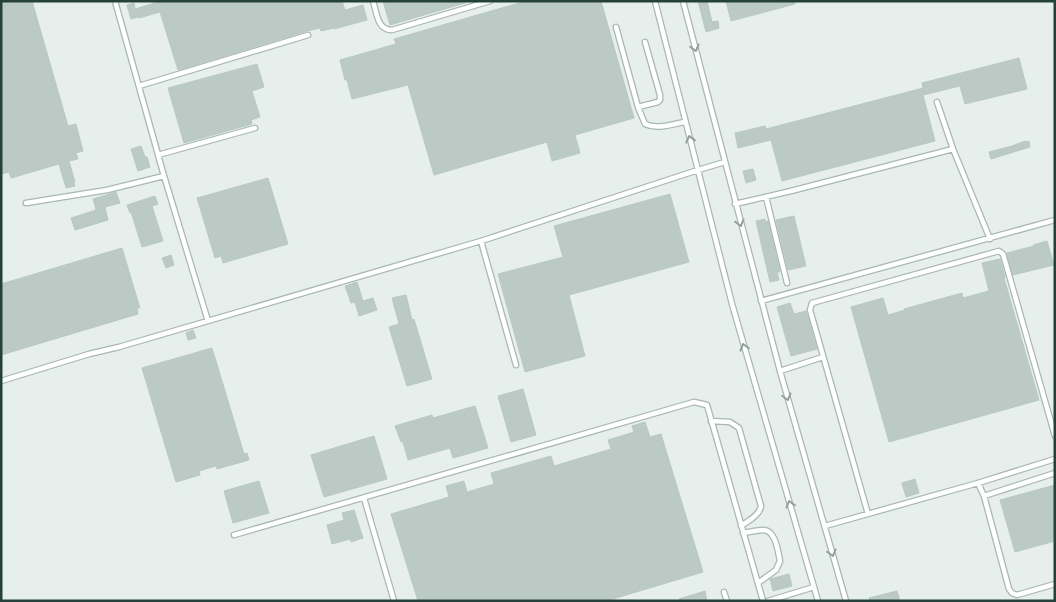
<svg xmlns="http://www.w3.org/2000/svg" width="1056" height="602" font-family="'Alegreya Sans',sans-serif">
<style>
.building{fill:#bbcac4;stroke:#b8c9c2}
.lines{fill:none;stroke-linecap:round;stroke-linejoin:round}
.service-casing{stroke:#a8b8b2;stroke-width:7}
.service{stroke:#fff;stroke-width:4.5}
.oneway{stroke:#92a09c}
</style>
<rect width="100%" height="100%" fill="#e6efeb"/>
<path class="building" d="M1 1H32L68 126 76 124 83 151 76 153 78 159 69 161 75 182 74 183 75 186 66 188 59 164 11 178 9 172 1 174Z
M161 1H331L332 3 342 1 345 10 363 5 367 20 334 29V28L321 31 320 28 307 31 178 70 160 12 139 18 138 17 131 19 127 5 134 3 135 9Z
M383 1H464L465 3 390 25Z
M526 1H601L634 118 575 135 580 153 552 161 547 142 434 175 408 85 352 99 347 80H345L340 60 396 44 394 39Z
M698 1H707L712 22 718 21 719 28 706 32Z
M726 1H794L795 4 731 21Z
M1019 58 1027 89 965 104 960 86 923 95 935 141 782 181 771 140 738 148 735 133 765 126 766 129 923 88 922 83Z
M257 64 264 87 252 91 260 117 251 120 252 124 184 143 168 88Z
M1025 141 1026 142 1029 141 1030 147 991 159 989 152 1012 146Z
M141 146 145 157H147L150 167 138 171 131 149Z
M753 169 756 180 746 183 743 171Z
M268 178 288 244 223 263 221 256 215 258 197 198Z
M116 192 120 203 105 207 108 220 75 230 71 218 96 210 93 199Z
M670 194 689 262 569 295 585 356 525 372 498 274 563 257 554 226Z
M155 196 158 204 152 206 163 241 142 247 131 212 130 213 127 205Z
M794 216 806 266 788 270 776 220Z
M765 219V222L768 221 780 272H777L779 280 770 282 756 221Z
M1047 241 1054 265 1013 275 1007 253 1034 246 1033 245Z
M122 248 140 308H137L138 314 1 355V284Z
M171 255 174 265 166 268 162 258Z
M1000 259 1005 277 1004 278 1039 400 889 442 851 307 883 298 888 315 905 310 904 309 962 293 963 298 989 291 982 263Z
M357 282 363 301 373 298 377 310 359 316 355 302 351 303 345 286Z
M406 295 412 320 414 319 432 379 407 386 389 327 399 324 392 298Z
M790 303 794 314 806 311 817 349 791 356 777 307Z
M193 330 196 338 188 340 186 333Z
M212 348 244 454 247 453 249 460 217 469 216 466 199 471 200 475 176 482 142 368Z
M523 389 536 435 511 442 498 396Z
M475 406 488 448 453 458 450 448 408 460 403 442H401L395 426 432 415 433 418Z
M645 422 650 437 661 434 703 572 606 601H418L391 514 449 497 446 486 464 481 467 492 494 484 491 473 551 456 554 466 611 449 608 440 634 432 632 426Z
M374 436 387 479 324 497 311 455Z
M915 479 919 493 906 497 902 483Z
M259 481 269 513 233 523 224 491Z
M1055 485V541L1015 552 1000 500Z
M354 510 363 538 351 542 350 539 332 544 327 525 344 520 342 513Z
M789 574 792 586 773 591 770 579Z
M705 591 707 601H679V599Z
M897 591 900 601H870L869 598Z"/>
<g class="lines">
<defs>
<path id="service" d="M115 1 164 176 208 321
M373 1C377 13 377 30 392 30L490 1
M655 1 732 304 818 601
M683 1 780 371 846 601
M616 27 638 107 645 124C658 130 672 124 685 122
M139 86 308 35
M937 102 953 149 990 239
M638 107 658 102 660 100V95L645 42
M158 155 255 128
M766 197 787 283
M26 203 107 190 164 176
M735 204 791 191 953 149
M481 241 516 365
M761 301 1055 220
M780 371 823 357
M1 381 89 354 119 347 481 241 698 170 725 162
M711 421 730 422 739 428 761 506C760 515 748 521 741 526
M978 483 984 496 1009 589 1012 593 1017 595 1055 584
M984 496 1055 473
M364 498 394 601
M868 514 810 310 812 303 999 251 1003 254 1055 436
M825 526 978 483 1055 459
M743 533C750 532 757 530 764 530 776 531 778 552 780 561L776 570 758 583
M234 535 694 402 707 405 763 601
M724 592 727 601
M768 601 814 587"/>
</defs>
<use href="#service" class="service-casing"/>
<use href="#service" class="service"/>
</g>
<defs><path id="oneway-chevron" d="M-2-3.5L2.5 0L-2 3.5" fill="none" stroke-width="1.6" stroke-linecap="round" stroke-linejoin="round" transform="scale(1.25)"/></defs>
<g class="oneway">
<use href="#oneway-chevron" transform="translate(695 48) rotate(75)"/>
<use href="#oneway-chevron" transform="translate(690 139) rotate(-104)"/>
<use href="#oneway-chevron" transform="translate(740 223) rotate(75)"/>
<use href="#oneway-chevron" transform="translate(744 347) rotate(-106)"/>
<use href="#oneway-chevron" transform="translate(787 397) rotate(74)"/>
<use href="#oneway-chevron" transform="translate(790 504) rotate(-106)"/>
<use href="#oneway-chevron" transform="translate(832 553) rotate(74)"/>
</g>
<rect width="1056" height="602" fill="none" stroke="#24423a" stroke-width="5"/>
</svg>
